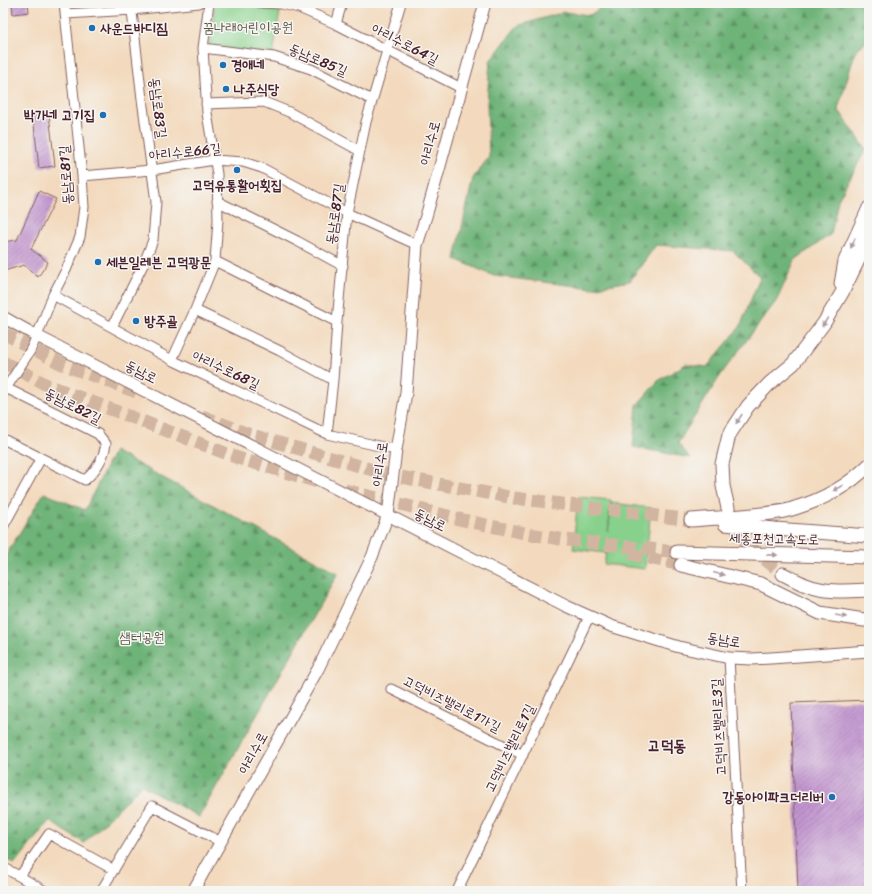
<svg xmlns="http://www.w3.org/2000/svg" width="872" height="894" font-family="Sriracha,'Poor Story',sans-serif">
<style>
.forest{fill:url(#forest-firs);stroke:#5c6952}
.park{fill:#88d18c;stroke:#69785c}
.building{fill:url(#building-hatch)}
.lines{fill:none;stroke-linecap:round;stroke-linejoin:round}
.highway-tunnel{stroke:#d1b5a1;stroke-width:13;stroke-dasharray:13 6;stroke-linecap:butt}
.minor-casing{stroke:#85605e;stroke-width:11}
.major-casing{stroke:#85605e;stroke-width:13}
.highway-casing{stroke:#85605e;stroke-width:15}
.minor{stroke:#fff;stroke-width:9}
.major{stroke:#fff;stroke-width:11}
.highway{stroke:#fff;stroke-width:13}
.oneway{fill:#ae9aa0}
.poi-dot{fill:#1f6fb2;stroke:#f6f6f2;stroke-width:1.5}
.labels{text-anchor:middle;dominant-baseline:central;stroke-width:3;stroke-linejoin:round;paint-order:stroke}
.park-label{font-size:14px;fill:#5d5448;stroke:#f6f6f2}
.poi-label{font-size:14px;font-weight:bold;fill:#4a1f2b;stroke:#f6f6f2;text-anchor:start}
.street-label{font-size:14px;fill:#4a1f2b;stroke:#f6f6f2}
.quarter-label{font-size:16px;font-weight:bold;fill:#4a1f2b;stroke:#f6f6f2}
</style>
<defs>
<pattern id="forest-firs" width="22" height="20" patternUnits="userSpaceOnUse"><rect width="22" height="20" fill="#6eb378"/><path d="M5 1l3.5 6h-7zM16 11l3.5 6h-7z" fill="#5c9163"/></pattern>
<pattern id="building-hatch" width="6" height="6" patternUnits="userSpaceOnUse"><rect width="6" height="6" fill="#c194cf"/><path d="M-1 1l2-2M0 6l6-6M5 7l2-2" fill="none" stroke="#9f78a8"/></pattern>
</defs>
<rect width="100%" height="100%" fill="#f6f6f2"/>
<filter id="ink" filterUnits="userSpaceOnUse"><feTurbulence type="fractalNoise" baseFrequency=".025" numOctaves="2"/><feDisplacementMap in="SourceGraphic" scale="8" xChannelSelector="R" yChannelSelector="G"/><feConvolveMatrix kernelMatrix="1 2 1 2 8 2 1 2 1" color-interpolation-filters="sRGB"/></filter>
<filter id="wash" filterUnits="userSpaceOnUse"><feTurbulence type="fractalNoise" baseFrequency=".012" numOctaves="4" result="noise"/><feDisplacementMap in="SourceGraphic" scale="16" xChannelSelector="R" yChannelSelector="G"/><feGaussianBlur stdDeviation="0.9" result="paint"/><feColorMatrix in="noise" values="0 0 0 0 0 0 0 0 0 0 0 0 0 0 0 0 0 1.4 0 .05"/><feComposite in="paint" operator="in"/></filter>
<g filter="url(#wash)">
<rect width="100%" height="100%" fill="#f3dabe"/>
<path class="forest" d="M608 3H869V40L856 50 838 109 866 149 838 200 831 234 795 260 777 300 722 373 678 443 690 458 633 447 637 405 658 381 686 364 707 367 740 327 760 277 733 251 656 245 630 281 592 288 494 276 455 259 473 178 489 157 487 103 490 61 517 26 564 12 590 15Z
M114 451 338 573 199 817 142 785 84 843 49 821 15 864 3 858V560L44 493 85 510Z"/>
<path class="park" d="M215 3H252L281 5 273 55 209 47Z
M578 497 611 500 608 532 612 503 651 508 645 569 604 564 606 553 573 549Z"/>
<g id="blocks">
<path class="building" d="M12 3H28L29 12 13 14Z
M49 114 55 166 39 168 33 116Z
M39 191 56 199 31 249 48 262 38 277 24 265 4 271 3 267V242L17 240Z
M869 700V891H798L791 703Z"/>
</g>
</g>
<g filter="url(#ink)">
<use href="#blocks" fill-opacity="0" stroke="#85605e" stroke-width="1"/>
<g class="lines">
<path class="highway-tunnel" d="M3 333 62 364 142 394
M3 362 45 384 238 458 318 482
M202 416 248 434 390 475 514 498 691 520
M345 490 463 520 524 533 566 540 677 552
M731 515 740 536 756 552 783 574
M630 554 681 565"/>
<defs>
<path id="minor" d="M260 3 282 4 299 8 336 24 461 88
M66 14 132 10 199 3
M336 24 342 3
M203 48 274 57 311 69 372 100
M206 104 264 102 289 112 360 151
M82 176 152 170 214 160 243 162 262 168 347 213 417 245
M217 201 297 241 343 266
M215 261 337 322
M53 295 172 360 327 434 396 450
M195 310 280 351 333 380
M112 327 144 263 153 240 156 202 142 99 131 3
M172 360 195 310 215 261 218 220 217 174 207 113 203 48 209 3
M3 393 30 351 37 336 53 295 66 270 80 237 84 207 82 176 64 3
M327 434 333 380 337 322 347 213 366 122 401 3
M3 439 85 480C96 471 104 457 106 444L98 434 6 388
M3 527 41 458
M729 658 742 891
M391 689 523 755
M3 867 45 891
M20 876 49 834 114 870
M101 891 152 806 221 842
M457 891 589 617"/>
<path id="major" d="M3 317 37 336 566 606 611 626 679 647 729 658 752 659 771 658 869 651
M193 891 318 669 372 557 388 515 396 450 406 393 417 245 427 213 485 3"/>
<path id="highway" d="M841 284 845 261 869 208
M728 508 723 486 722 464 729 435 748 406 770 383 793 364 824 323 843 291 869 238
M691 520C715 518 739 517 762 514 773 513 785 512 795 508 822 500 849 485 869 465
M725 524 775 529 869 536
M677 552 869 557
M681 565 761 584 820 613 864 620H869
M783 574C791 578 798 582 806 585 826 593 848 591 869 590"/>
</defs>
<use href="#minor" class="minor-casing"/>
<use href="#major" class="major-casing"/>
<use href="#highway" class="highway-casing"/>
<use href="#minor" class="minor"/>
<use href="#major" class="major"/>
<use href="#highway" class="highway"/>
</g>
<defs><path id="oneway-solid" d="M-6-.8H1V-3.2L6.5 0L1 3.2V.8H-6Z"/></defs>
<g class="oneway">
<use href="#oneway-solid" transform="translate(853 243) rotate(114)"/>
<use href="#oneway-solid" transform="translate(825 322) rotate(123)"/>
<use href="#oneway-solid" transform="translate(739 419) rotate(123)"/>
<use href="#oneway-solid" transform="translate(838 488) rotate(149)"/>
<use href="#oneway-solid" transform="translate(772 555) rotate(1)"/>
<use href="#oneway-solid" transform="translate(719 574) rotate(14)"/>
<use href="#oneway-solid" transform="translate(841 616) rotate(10)"/>
</g>
</g>
<g class="poi-dot">
<circle cx="92" cy="28" r="4"/>
<circle cx="223" cy="65" r="4"/>
<circle cx="226" cy="89" r="4"/>
<circle cx="103" cy="115" r="4"/>
<circle cx="237" cy="170" r="4"/>
<circle cx="98" cy="262" r="4"/>
<circle cx="136" cy="321" r="4"/>
<circle cx="832" cy="797" r="4"/>
</g>
<g class="labels">
<g class="park-label">
<text x="248" y="27">꿈나래어린이공원</text>
<text x="142" y="637">샘터공원</text>
</g>
<g class="poi-label">
<text x="100" y="28">사운드바디짐</text>
<text x="231" y="65">경애네</text>
<text x="234" y="89">나주식당</text>
<text x="95" y="115" text-anchor="end">박가네 고기집</text>
<text x="237" y="185" text-anchor="middle">고덕유통활어횟집</text>
<text x="106" y="262">세븐일레븐 고덕광문</text>
<text x="144" y="321">방주골</text>
<text x="824" y="797" text-anchor="end">강동아이파크더리버</text>
</g>
<g class="street-label">
<text transform="translate(405 44) rotate(27)">아리수로64길</text>
<text transform="translate(318 60) rotate(23)">동남로85길</text>
<text transform="translate(158 108) rotate(83)">동남로83길</text>
<text transform="translate(430 143) rotate(-75)">아리수로</text>
<text transform="translate(185 152) rotate(-6)">아리수로66길</text>
<text transform="translate(66 175) rotate(-94)">동남로81길</text>
<text transform="translate(335 214) rotate(-82)">동남로87길</text>
<text transform="translate(226 370) rotate(25)">아리수로68길</text>
<text transform="translate(141 372) rotate(27)">동남로</text>
<text transform="translate(73 406) rotate(27)">동남로82길</text>
<text transform="translate(380 464) rotate(-82)">아리수로</text>
<text transform="translate(430 520) rotate(27)">동남로</text>
<text transform="translate(774 539) rotate(1)">세종포천고속도로</text>
<text transform="translate(724 640) rotate(9)">동남로</text>
<text transform="translate(452 704) rotate(27)">고덕비즈밸리로1가길</text>
<text transform="translate(719 727) rotate(-93)">고덕비즈밸리로3길</text>
<text transform="translate(510 748) rotate(-64)">고덕비즈밸리로1길</text>
<text transform="translate(253 753) rotate(-61)">아리수로</text>
</g>
<g class="quarter-label">
<text x="667" y="745">고덕동</text>
</g>
</g>
<rect width="872" height="894" fill="none" stroke="#f6f6f2" stroke-width="16"/>
</svg>
